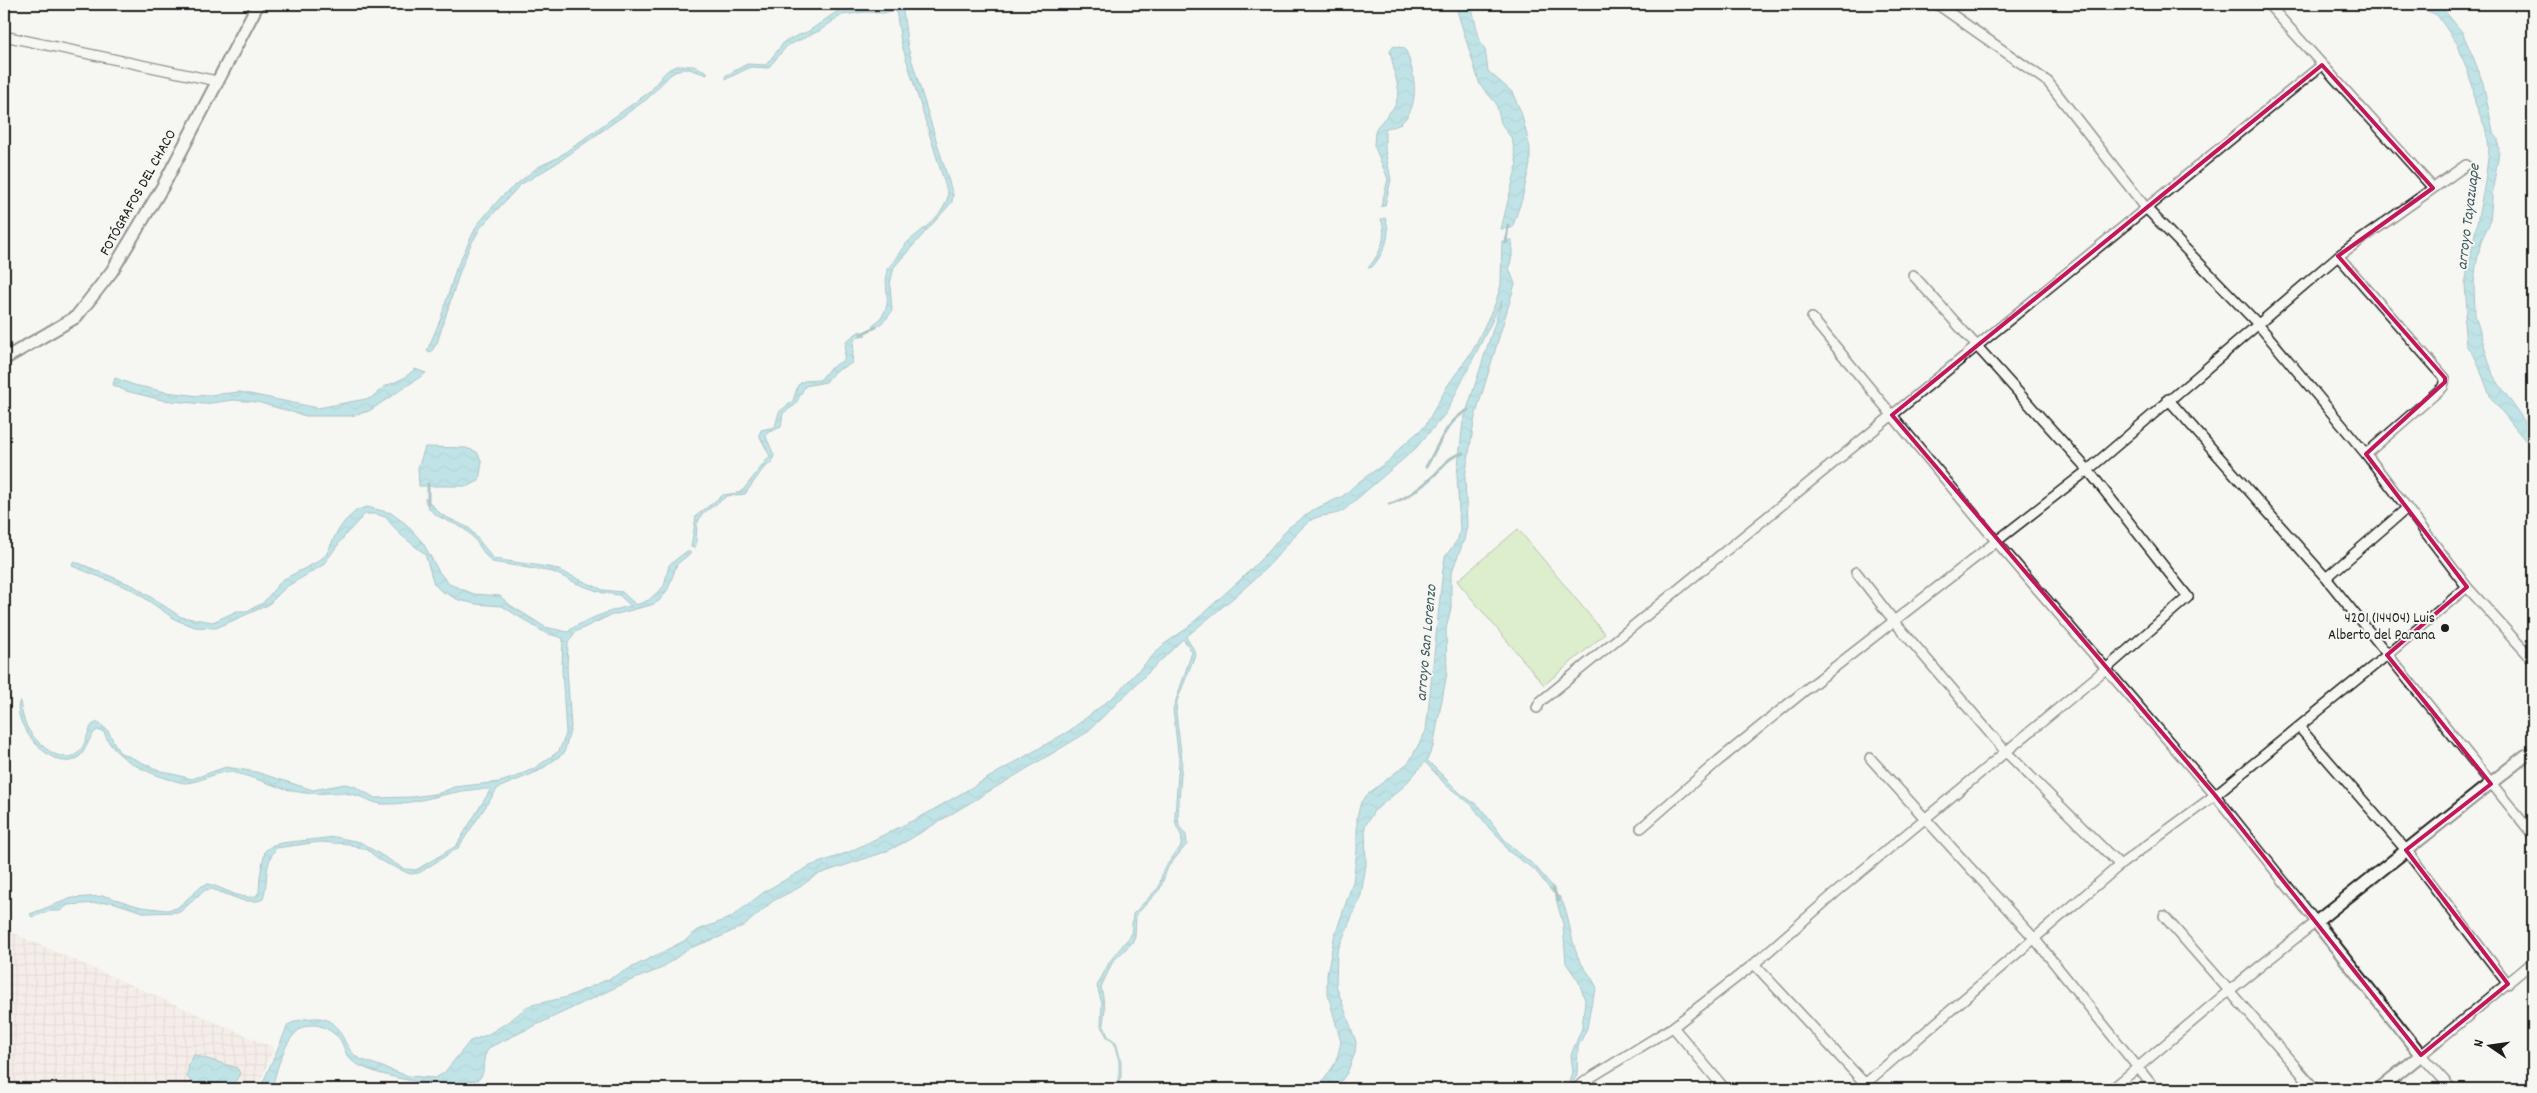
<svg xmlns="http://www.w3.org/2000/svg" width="2537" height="1093" font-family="Dekko,sans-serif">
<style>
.industrial{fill:url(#industrial-grid)}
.pitch{fill:#bee4a0;stroke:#6d805e}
.water{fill:url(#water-waves);stroke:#56868d}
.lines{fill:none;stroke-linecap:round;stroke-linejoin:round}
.stream{stroke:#56868d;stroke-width:3}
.minor-casing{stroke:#1c1c1c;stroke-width:12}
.tertiary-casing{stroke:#1c1c1c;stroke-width:15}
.minor{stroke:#f6f6f2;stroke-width:9}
.tertiary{stroke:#f6f6f2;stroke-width:11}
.marked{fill:none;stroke:#c2185b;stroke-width:4;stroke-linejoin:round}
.poi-dot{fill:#1c1c1c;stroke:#f6f6f2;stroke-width:2}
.labels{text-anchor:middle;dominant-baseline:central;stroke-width:4;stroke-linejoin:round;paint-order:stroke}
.street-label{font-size:15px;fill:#1c1c1c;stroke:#f6f6f2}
.poi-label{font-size:15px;fill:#1c1c1c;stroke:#f6f6f2;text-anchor:end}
.water-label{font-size:16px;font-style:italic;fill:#3e5a5e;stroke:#f6f6f2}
</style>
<defs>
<pattern id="industrial-grid" width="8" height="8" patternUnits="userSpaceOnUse" patternTransform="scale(1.25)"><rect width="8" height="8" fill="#f4e2dc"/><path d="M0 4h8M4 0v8" fill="none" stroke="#d1c1bc"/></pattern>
<pattern id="water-waves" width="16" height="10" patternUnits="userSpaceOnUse" patternTransform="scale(1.25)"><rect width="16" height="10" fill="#7dcdd8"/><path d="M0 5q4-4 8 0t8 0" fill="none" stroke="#6bafb9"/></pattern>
</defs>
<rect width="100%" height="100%" fill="#f6f6f2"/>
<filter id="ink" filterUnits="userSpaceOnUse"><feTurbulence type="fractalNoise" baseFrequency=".02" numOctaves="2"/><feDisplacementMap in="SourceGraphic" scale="10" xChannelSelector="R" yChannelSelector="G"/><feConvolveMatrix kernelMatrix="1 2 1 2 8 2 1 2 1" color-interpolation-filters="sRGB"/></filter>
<g filter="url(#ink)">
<path class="industrial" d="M4 929 274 1048 257 1089H4Z"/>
<path class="pitch" d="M1518 529 1605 634 1544 685 1457 581Z"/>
<path class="water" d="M902 4 908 48 953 195 952 202 894 267 890 284 892 311 887 318 875 329 872 327C897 303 883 299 887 269 895 261 903 245 909 241 923 229 946 214 948 194L901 42 896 10 883 13 865 12 842 15 819 31 787 46 768 68 751 67 726 79 725 76 747 64 766 65 785 41 809 31 839 10 863 7 885 8Z
M1455 4H1468L1472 9 1480 41 1485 49 1488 71 1512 92 1521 112 1530 148V164L1522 199 1512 228 1501 229 1517 165 1512 139 1501 123 1496 103 1480 85Z
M2412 4H2439L2462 32 2474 59 2483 83 2493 131 2498 139 2499 152 2493 188 2490 222 2481 241 2476 266 2474 285 2475 315 2493 375 2533 434V450L2491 398 2476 359 2466 345 2464 322 2467 311 2465 284 2485 182 2489 150 2487 132 2475 103 2473 87 2458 45 2437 15Z
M1394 46 1404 48 1407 53C1415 75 1421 107 1400 124 1395 128 1390 126 1385 129V150L1391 180 1385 205 1381 207 1388 179 1374 145 1375 133 1377 127 1395 106 1399 92 1390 51Z
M677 66H695L707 72V75L689 69 678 70 670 75 647 99 557 163 520 185 481 227 470 246 460 271 437 343 431 352 427 351 441 318 456 269 477 225 502 196 538 167 557 158 648 93C659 83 662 70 677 66Z
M1385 218C1393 234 1383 255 1372 267L1368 268C1380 254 1388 237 1381 219Z
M1512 240V256L1509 268 1515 284 1475 417 1465 477 1467 525 1464 540 1451 574V608L1446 629 1447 673 1433 747 1427 760 1461 794 1480 807 1507 843 1536 867 1556 891 1553 893 1535 870 1508 851 1500 838 1489 828 1472 805 1446 785 1425 762 1403 787 1374 811 1365 826 1366 865 1361 895 1337 952 1336 985 1356 1042 1355 1053 1347 1073 1335 1089H1307L1324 1080 1336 1062 1341 1042 1327 991V975L1334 938 1353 882 1357 850V817L1361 802 1368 794 1409 762 1426 731 1443 569 1445 557 1458 539 1460 529 1457 475 1463 422 1502 301 1446 413 1415 449 1344 510C1335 516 1325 514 1315 518 1301 524 1280 555 1267 567 1242 592 1212 615 1186 637L1194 650 1195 655 1177 701 1176 713 1182 760 1178 816 1179 826 1186 835 1187 844 1168 867 1160 889 1136 915 1135 936 1132 943 1113 961 1101 987 1105 1008 1103 1024 1108 1036 1116 1042 1121 1061V1077L1114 1089H1112L1119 1078V1061L1114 1043 1107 1037 1101 1026 1102 1004 1097 986 1110 961 1131 935 1133 914 1159 887 1163 870 1181 846 1182 837 1176 825 1175 815 1179 761 1173 709 1192 652 1183 639 1086 733 905 842 885 852 816 875 800 887 773 901 745 925 720 937 690 948 660 969 627 982 490 1047C479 1060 487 1070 480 1078 460 1093 374 1078 352 1061 343 1054 345 1043 337 1036 296 1001 279 1057 272 1089H260L288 1025C297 1020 303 1019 314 1018 344 1016 340 1048 360 1059L408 1076 435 1078 444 1073 470 1041 487 1035 511 1020 528 1006 567 997 611 978 686 940 698 930 730 918 767 890 810 866 849 852 926 814 1069 731 1113 697 1163 645 1186 629 1240 580 1270 550 1288 528 1313 510 1343 496 1360 481 1390 460 1400 448 1425 426 1448 385 1473 350 1495 304 1501 285 1502 241Z
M860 331 866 335 860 336 854 340 852 363 834 372 826 382 805 386 795 405 783 413 781 427 767 433 766 437 774 455 772 462 763 469 745 494 727 496 702 514 697 524 696 545 694 548 691 547 696 516 723 495 737 493 743 490 770 456 759 435 761 430 775 427 779 412 793 401 798 385 804 381 820 380 829 369 844 360 846 341Z
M415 369 426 373 369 411 351 416H306L257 402 233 400 204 404 162 400 126 391 113 385 115 378 134 385 166 392 199 396 240 392 318 408 371 398 384 387 404 378Z
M425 447 466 448 477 452 482 462 479 481 468 486H419L418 468Z
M425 498 442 515 469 528 494 559 554 568 603 590 622 592 636 605 649 600 664 586 669 565 687 551 691 553 677 564 668 589 659 601 651 605 609 616 575 632 568 643 567 668 571 727 564 753 539 771 498 788 458 848 419 873 410 874 379 860 368 850 348 844 320 842 276 848C263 867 269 879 263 899L258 901H244L212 889 205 890 180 912 146 913 112 902 68 905 60 911H50L32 917 30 914 72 898 105 896 141 907 167 910 177 908 202 886 208 884C225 888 237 899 255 897L259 892 260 876 265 851 273 845 282 843 335 837 360 842 404 869 416 870 456 846 491 789C454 787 420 806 382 804 371 803 361 795 350 794 335 791 320 795 305 793 280 790 256 777 231 772 214 771 201 783 184 783 156 777 113 761 104 732L97 730C87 737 87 755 74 760 50 770 9 721 20 700 21 709 23 719 27 727 34 741 61 767 78 753 85 747 87 733 92 725L98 722 108 731 119 752 161 771 192 779 226 767 256 772 313 790 345 784 354 786 375 798 413 797 440 793 454 787 500 782 515 777 535 768 559 751 566 734 562 669 563 638 545 633 502 606 476 604 459 600 441 591 434 584 425 554 401 535 385 517 376 514H365L346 534 323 565 286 587 268 605 216 628 195 627 176 620 133 590 72 566 73 562 81 564 134 586 181 617 213 622 237 611H247L263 603 282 580 317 562 326 555 337 532 345 521 357 510 367 507 391 513 406 524 423 543 439 572 449 584 474 594 500 596 510 605 545 627 568 632C577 622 617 608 631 606L619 595 603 593 578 584 553 572 492 562C483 555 477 538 464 529 450 520 427 517 425 498Z
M1559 896C1569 910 1570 939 1578 957 1583 968 1592 976 1597 988L1592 1000 1587 1028 1578 1047 1577 1075 1571 1086H1569L1573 1072 1571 1055 1582 1028 1585 1000 1579 982 1566 963 1563 924 1556 899Z
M194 1055 237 1068 240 1073 235 1082 227 1089C211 1089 198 1090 187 1077L189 1064Z"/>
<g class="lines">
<path class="stream" d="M1506 243 1508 225
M861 334 876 327
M1426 467C1438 447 1446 421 1468 410
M428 484V503
M1389 504C1404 500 1419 489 1430 479 1444 468 1443 459 1463 453
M1553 889 1559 901"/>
<defs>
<path id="minor" d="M1937 4 2048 82 2146 208 2257 323 2366 454 2467 587 2533 660
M2268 4 2433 188
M4 36 217 81
M2338 256 2445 378 2443 387 2366 454
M1812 318 1996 541 2215 795 2316 922 2230 990 2112 1089
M2168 399 2326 578 2533 835
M1856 572 1894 621 2006 752 2120 865
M2326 578 2406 509
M1537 708 1540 702 2322 65
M2299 727 2406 850 2508 984
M1870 758 2034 938 2155 1089
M1641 828 1718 761 1808 688 2088 470 2338 256 2466 165
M2164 916 2315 1089
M1754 964 1870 1089
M1673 1027 1725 1089
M1575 1089 1590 1078 1673 1027 1754 964 1834 894 2107 668 2188 597 2088 470 1913 275
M1859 1089 2120 865 2215 795 2387 655 2467 587
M2452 1089 2421 1055 2533 962"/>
<path id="tertiary" d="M4 359 76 317 112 271 163 186 258 4
M2379 1089 2421 1055 2316 922 2525 756 2533 753"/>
</defs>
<use href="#minor" class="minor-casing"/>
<use href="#tertiary" class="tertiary-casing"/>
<use href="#minor" class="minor"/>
<use href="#tertiary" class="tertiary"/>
</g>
</g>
<path d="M0 0H2537V1093H0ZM2322 65 2433 188 2338 256 2445 378V382L2366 454 2467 587 2387 655 2491 784 2406 850 2508 984 2421 1055 2215 795 1892 415Z" fill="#f6f6f2" fill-opacity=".55" fill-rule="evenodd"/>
<path class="marked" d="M2322 65 2433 188 2338 256 2445 378V382L2366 454 2467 587 2387 655 2491 784 2406 850 2508 984 2421 1055 2215 795 1892 415Z"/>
<circle class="poi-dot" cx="2445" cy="628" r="5"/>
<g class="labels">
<g class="street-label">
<text transform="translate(139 193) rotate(-61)">FOTÓGRAFOS DEL CHACO</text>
</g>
<g class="poi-label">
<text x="2435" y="619">4201 (14404) Luis<tspan x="2435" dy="17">Alberto del Parana</tspan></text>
</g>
<g class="water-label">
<text transform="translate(2469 217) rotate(-83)">arroyo Tayazuape</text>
<text transform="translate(1427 643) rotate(-85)">arroyo San Lorenzo</text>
</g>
</g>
<rect width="2537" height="1093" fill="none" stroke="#f6f6f2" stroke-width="20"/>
<rect x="10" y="10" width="2517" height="1073" fill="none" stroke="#1c1c1c" stroke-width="2" filter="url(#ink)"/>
<g transform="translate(2490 1046) rotate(283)" stroke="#f6f6f2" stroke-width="4" paint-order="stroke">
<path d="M0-4L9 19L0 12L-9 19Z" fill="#1c1c1c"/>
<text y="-8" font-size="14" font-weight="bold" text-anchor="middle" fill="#1c1c1c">N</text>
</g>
</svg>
